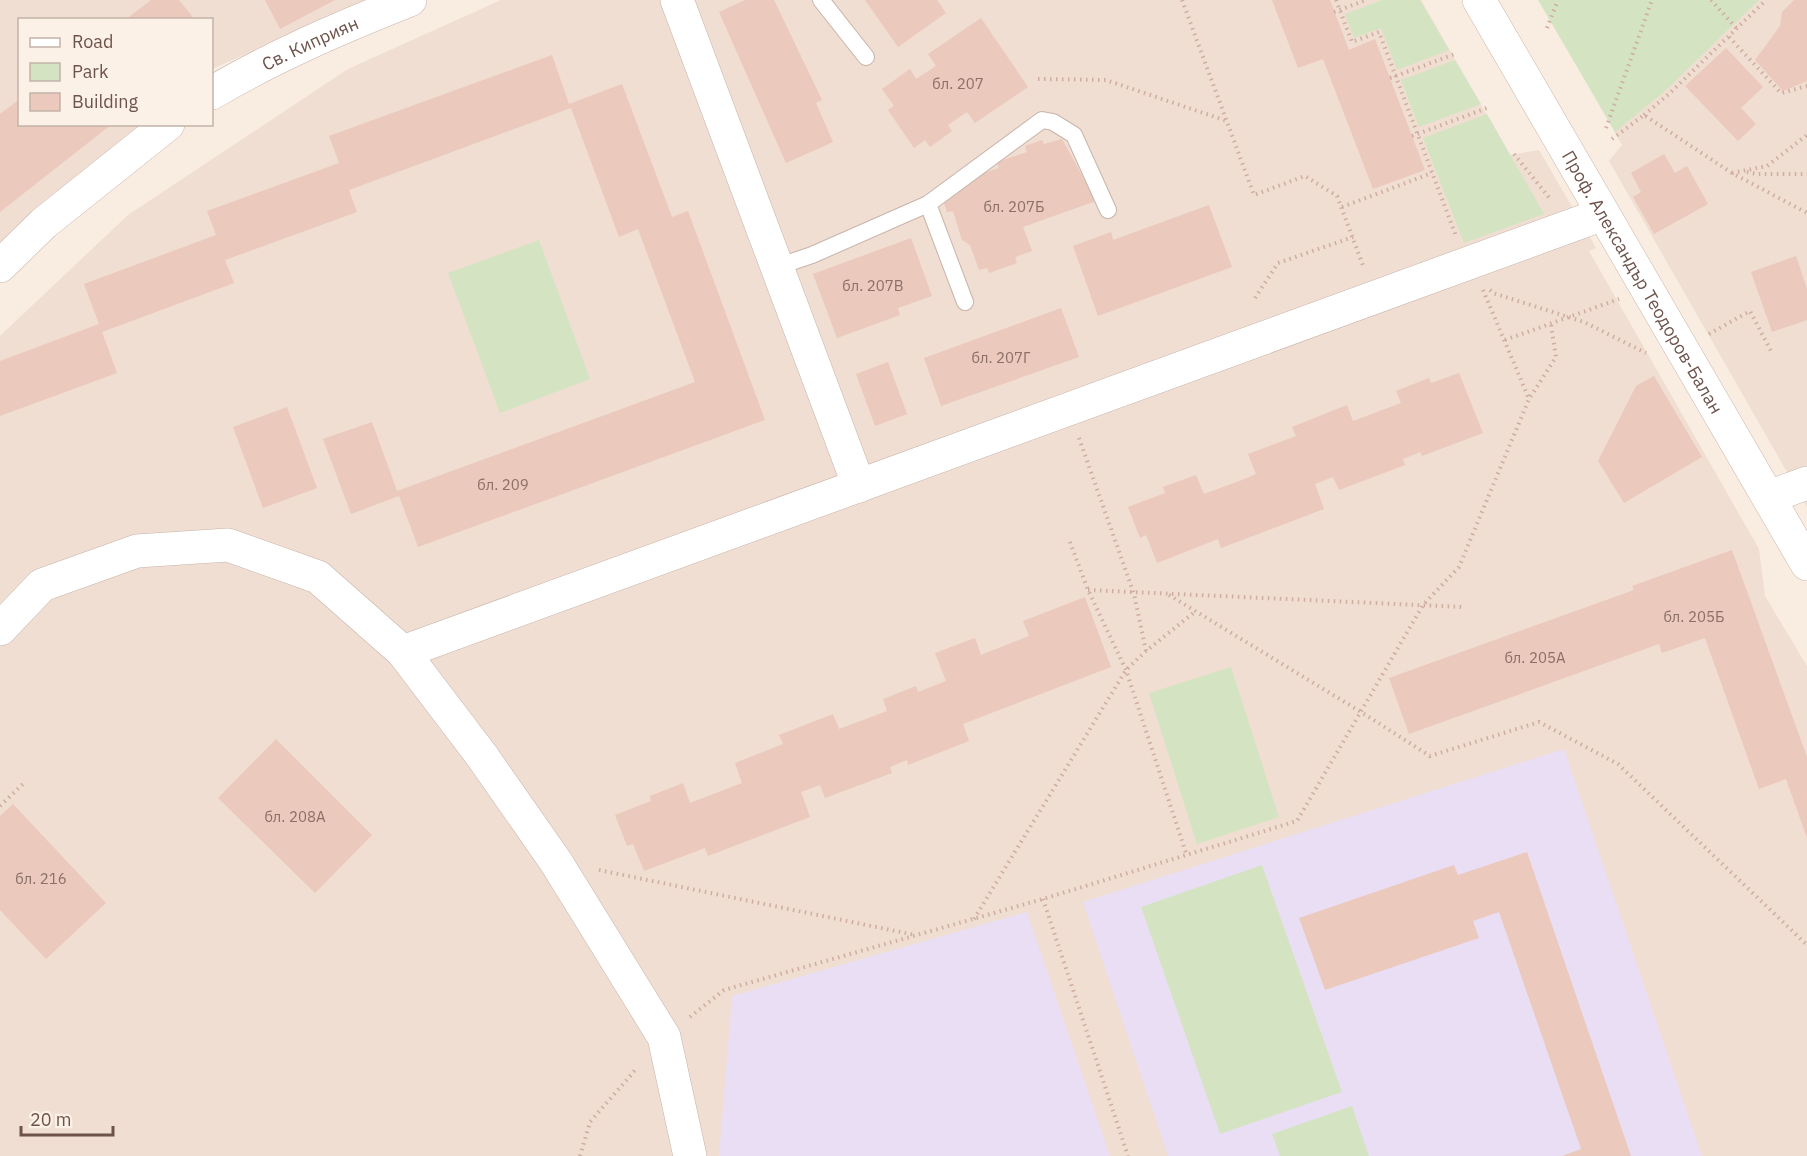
<svg xmlns="http://www.w3.org/2000/svg" width="1807" height="1156" font-family="'IBM Plex Sans',sans-serif">
<style>
.residential{fill:#efded1}
.education{fill:#eadef5}
.green{fill:#d4e4c2}
.building{fill:#ebc9bc}
.lines{fill:none;stroke-linecap:round;stroke-linejoin:round}
.lane-casing{stroke:#c8b4aa;stroke-width:18}
.street-casing{stroke:#c8b4aa;stroke-width:34}
.secondary-casing{stroke:#cdb5aa;stroke-width:34}
.path{stroke:#cfada0;stroke-width:4;stroke-dasharray:1.5 4.5;stroke-linecap:butt}
.lane{stroke:#fff;stroke-width:16}
.street{stroke:#fff;stroke-width:33}
.secondary{stroke:#fff;stroke-width:33}
.labels{text-anchor:middle;dominant-baseline:central;stroke-width:6;stroke-linejoin:round;paint-order:stroke}
.number-label{font-size:15px;fill:#8c7067}
.street-label{font-size:18px;fill:#6d534b;stroke:#fcf1e7}
</style>
<rect width="100%" height="100%" fill="#f9ede1"/>
<path class="residential" d="M0 0H368L212 69V20H20V124L141 125 0 246Z
M501 0H1421L1510 155 1539 150 1596 248 1589 251 1759 549 1765 596 1807 666V1156H0V336L128 215 348 69Z
M1540 0H1807V507L1609 161 1622 145Z"/>
<path class="education" d="M1564 749 1702 1156H1168L1083 902Z
M1027 912 1110 1156H719L732 996Z"/>
<path class="green" d="M1382 0H1420L1449 50 1397 70 1381 28 1354 38 1345 14Z
M1538 0H1759L1666 90 1615 132Z
M1455 60 1481 104 1419 127 1401 80Z
M1487 114 1544 214 1464 243 1423 138Z
M539 240 590 379 500 413 448 273Z
M1231 667 1279 817 1197 844 1149 693Z
M1262 865 1342 1092 1220 1134 1141 907Z
M1352 1106 1369 1156H1280L1272 1134Z"/>
<path class="building" d="M151 0H179L195 20H125Z
M265 0H335L280 29Z
M745 0H774L822 100 816 103 833 142 786 163 719 12Z
M865 0H937L946 13 898 47Z
M1272 0H1330L1349 50 1375 39 1425 170 1373 189 1323 59 1298 68Z
M1794 0H1807V81L1783 91 1755 60 1780 26 1782 12Z
M981 18 1028 87 975 123 967 112 948 125 952 131 930 147 925 140 914 148 888 110 894 106 882 89 910 69 916 79 936 66 928 54Z
M1726 48 1763 87 1741 108 1756 124 1738 141 1685 86Z
M552 55 569 104 622 84 672 217 688 211 765 420 418 547 399 496 351 514 323 439 372 422 397 491 695 382 638 229 619 237 571 108 349 190 357 212 225 260 234 283 102 332 117 373 0 416V361L99 324 84 284 216 235 207 211 339 163 329 136Z
M20 99V124H112L0 212V114Z
M1062 139 1096 201 1023 227 1032 251 1015 257 1017 263 989 273 987 268 979 270 970 245 962 240 953 211 947 212 943 200 984 173 999 168 997 162 1027 152 1025 146 1042 140 1044 144Z
M1664 154 1675 173 1687 166 1708 204 1654 234 1633 197 1641 192 1631 173Z
M1209 205 1232 267 1098 316 1073 246 1111 232 1113 240Z
M911 238 932 296 898 308 900 315 837 338 813 274Z
M1796 256 1807 289V320L1772 332 1751 272Z
M1061 308 1079 357 941 406 924 358Z
M888 362 907 414 875 426 856 374Z
M1459 373 1483 433 1422 456 1420 452 1403 459 1405 465 1339 490 1333 477 1315 484 1324 509 1221 548 1218 539 1157 563 1146 535 1140 538 1128 507 1165 493 1163 487 1196 475 1204 494 1242 480 1256 474 1248 454 1296 436 1292 427 1347 405 1353 421 1401 403 1396 391 1429 378 1431 383Z
M1654 376 1702 457 1624 503 1598 461 1636 386Z
M287 407 317 488 263 508 233 427Z
M1732 550 1807 757V838L1786 779 1759 789 1705 638 1662 653 1659 644 1409 734 1389 678 1634 590 1632 586Z
M1085 597 1111 667 963 724 969 741 908 765 907 760 890 767 892 773 825 798 820 785 801 792 810 817 708 856 705 848 644 871 633 844 627 846 615 815 651 801 650 796 683 783 690 803 742 783 735 763 783 744 779 735 833 714 839 729 887 711 883 699 916 686 918 692 946 681 935 653 975 638 981 655 1029 636 1023 621Z
M276 739 372 835 315 893 218 798Z
M13 804 106 903 46 959 0 910V816Z
M1527 852 1631 1156H1562L1581 1149 1499 912 1473 921 1479 938 1325 990 1299 918 1454 865 1458 875Z"/>
<g class="lines">
<defs>
<path id="lane" d="M821 0 866 57
M928 204 965 302
M777 267 812 255 928 204 1042 120 1053 122 1074 135 1108 210"/>
<g id="street">
<path d="M677 0 859 486"/>
<path id="s1" d="M212 93C274 56 342 27 410 0"/>
<path d="M0 266 44 223 168 124"/>
<path d="M1769 497 1807 483"/>
<path d="M0 629 42 585 137 551 228 545 318 577 403 652 482 756 556 862 664 1037 690 1156"/>
<path d="M403 652 1603 214"/>
</g>
<g id="secondary">
<path id="s2" d="M1479 0 1807 564"/>
</g>
</defs>
<use href="#lane" class="lane-casing"/>
<use href="#street" class="street-casing"/>
<use href="#secondary" class="secondary-casing"/>
<path class="path" d="M1182 0 1254 195 1305 176 1337 196 1364 268
M1336 0 1352 42 1379 32 1456 236
M1711 0 1737 29
M1334 12 1366 0
M1547 28 1558 0
M1729 37 1781 93 1807 86
M1390 78 1455 54
M1038 79 1106 80 1227 121
M1644 115 1670 93 1766 0
M1606 128 1652 0
M1412 136 1487 108
M1612 139 1644 115 1732 173 1807 213
M1514 154 1551 200
M1747 172 1757 174H1807
M1732 173 1767 166 1807 135
M1342 207 1432 173
M1483 290 1529 399
M1490 290 1493 293 1584 322 1646 353
M1255 298 1278 263 1353 237
M1709 334 1750 311 1771 351
M1505 340 1619 299
M1079 438 1134 594 1146 651
M1070 542 1088 590 1126 670 1187 856
M1088 590 1462 607
M1169 595 1361 712 1430 756 1539 722 1618 764 1807 945
M0 806 25 782
M599 870 915 935
M1043 899 1128 1156
M974 919 1126 670 1146 651 1196 611
M690 1017 724 990 1043 899 1297 821 1423 605 1459 567 1529 399 1556 357 1551 325
M580 1156 590 1122 637 1068"/>
<use href="#lane" class="lane"/>
<use href="#street" class="street"/>
<use href="#secondary" class="secondary"/>
</g>
<g class="labels">
<g class="number-label">
<text x="958" y="83">бл. 207</text>
<text x="1014" y="206">бл. 207Б</text>
<text x="873" y="285">бл. 207В</text>
<text x="1001" y="357">бл. 207Г</text>
<text x="503" y="484">бл. 209</text>
<text x="1694" y="616">бл. 205Б</text>
<text x="1535" y="657">бл. 205А</text>
<text x="295" y="816">бл. 208А</text>
<text x="41" y="878">бл. 216</text>
</g>
<g class="street-label">
<text stroke="none"><textPath href="#s1" startOffset="110">Св. Киприян</textPath></text>
<text stroke="none"><textPath href="#s2" startOffset="326">Проф. Александър Теодоров-Балан</textPath></text>
</g>
</g>
<rect x="18" y="18" width="195" height="108" fill="#fcf1e7" stroke="#c3b2a9" stroke-width="1.5"/>
<rect x="30" y="38" width="30" height="9" fill="#ffffff" stroke="#c3b2a9" stroke-width="1.5"/>
<text x="72" y="48" font-size="18" fill="#6d534b">Road</text>
<rect x="30" y="63" width="30" height="18" fill="#d4e4c2" stroke="#c3b2a9" stroke-width="1.5"/>
<text x="72" y="78" font-size="18" fill="#6d534b">Park</text>
<rect x="30" y="93" width="30" height="18" fill="#ebc9bc" stroke="#c3b2a9" stroke-width="1.5"/>
<text x="72" y="108" font-size="18" fill="#6d534b">Building</text>
<path d="M21 1126v9h92v-9" fill="none" stroke="#6d534b" stroke-width="3"/>
<text x="30" y="1126" font-size="18" fill="#6d534b" stroke="#fcf1e7" stroke-width="4.5" paint-order="stroke">20 m</text>
</svg>
